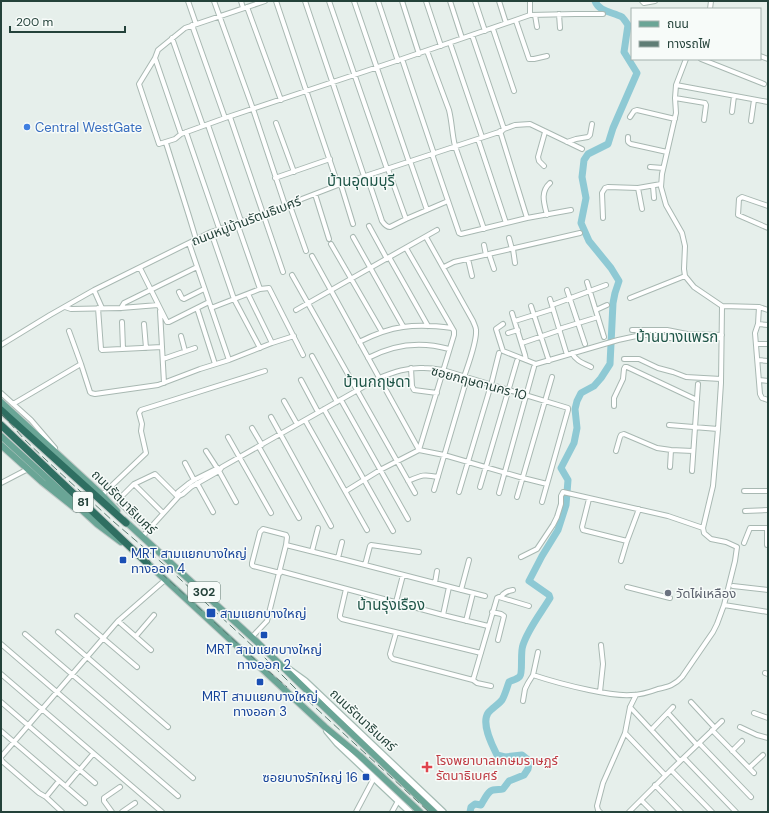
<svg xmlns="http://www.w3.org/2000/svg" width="769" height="813" font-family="'DM Sans','Noto Sans Thai',sans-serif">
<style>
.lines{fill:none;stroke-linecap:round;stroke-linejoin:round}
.river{stroke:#8ec9d4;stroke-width:7}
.minor-casing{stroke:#a8b8b2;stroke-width:6}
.secondary-casing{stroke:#a4bbb3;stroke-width:8}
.primary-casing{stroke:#c2cac8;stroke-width:8}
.motorway-casing{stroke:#c2cac8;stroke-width:9}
.minor{stroke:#fff;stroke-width:4}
.secondary{stroke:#fff;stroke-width:5.5}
.primary{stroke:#6aa596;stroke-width:6}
.motorway{stroke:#2f6f62;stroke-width:7}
.rail{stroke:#5f7d75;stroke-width:1;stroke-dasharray:8 4;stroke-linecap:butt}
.shop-dot{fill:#3f7fe0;stroke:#f7fbf9;stroke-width:1.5}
.transit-dot{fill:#1a4fb4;stroke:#f7fbf9;stroke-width:1.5}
.worship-dot{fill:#6b7280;stroke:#f7fbf9;stroke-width:1.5}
.health-dot{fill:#e0444e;stroke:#f7fbf9;stroke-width:1.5}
.labels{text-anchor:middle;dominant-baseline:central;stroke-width:3;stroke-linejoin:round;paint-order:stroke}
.shield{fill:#f7fbf9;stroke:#637a73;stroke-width:1}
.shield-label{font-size:12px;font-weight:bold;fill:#24423a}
.shop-label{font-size:13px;fill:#366cbe;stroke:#f7fbf9;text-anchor:start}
.street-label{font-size:13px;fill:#24423a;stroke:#f7fbf9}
.transit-label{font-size:13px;fill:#164399;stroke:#f7fbf9;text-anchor:start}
.worship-label{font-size:13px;fill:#5b616d;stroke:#f7fbf9;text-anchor:start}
.health-label{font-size:13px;fill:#be3a42;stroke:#f7fbf9;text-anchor:start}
.quarter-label{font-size:15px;fill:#1f5548;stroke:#f7fbf9}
</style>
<rect width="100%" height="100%" fill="#e6efeb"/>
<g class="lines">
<path class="river" d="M470 812 471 807 475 804 481 805C484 800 488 791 493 790 497 789 500 790 503 789L509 781 524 775 528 769 529 764 527 759 522 755 505 757 497 755C492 745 481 724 488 713 492 708 498 705 502 700 505 695 507 687 509 682 513 680 518 679 520 676 523 672 520 652 523 645 528 629 541 613 550 598L549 595 529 581 542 556 558 530 566 505 568 480 561 468 574 443 577 428 575 409 577 401 581 393 594 386 601 378 610 364 613 303 615 293 619 281 611 268 589 241 581 223 586 198 582 177 584 160 588 154 608 144 613 128 637 73 624 52 628 25C626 22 624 19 622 17 613 12 599 12 595 1"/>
<defs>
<path id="minor" d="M188 1 196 24
M214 1 253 109 285 205
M241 1 243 8
M265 1 185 28 158 50 155 58 139 84 159 144 175 139 181 134 225 118 402 59 530 15V1
M276 1 338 185
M305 1 364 176
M329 1 387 169
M354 1 409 162
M378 1 398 61
M402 1 419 54
M426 1 441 46
M450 1 462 38
M475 1 485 31
M499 1 506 23
M642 1 644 3 655 1
M247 7 281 100
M710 9 711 1
M559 14 560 28
M530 15 575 14H603
M535 15 537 27
M516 21 529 59H534L547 56
M192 25 225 118
M493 29 514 91
M472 35 504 129
M172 38 203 126
M450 43 482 137
M427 51 449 110C452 122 452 134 455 146L484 229
M760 56 768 59
M155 58 181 134
M402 59 434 154
M686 59 676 85 675 98 676 113 662 174 661 187 666 205 682 233 685 246 684 269 685 276 694 287 722 306 759 307 768 310
M701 59 764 84
M676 85 768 102
M675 98 705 103 706 105 704 120
M732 112 734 96
M230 117 283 272
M630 117 634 111 637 110 675 119
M751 121 754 100
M276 123 294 172
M208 125 241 221
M500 131 527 218
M186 132 219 228
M628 137C628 141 627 142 631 144L667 152
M478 139 506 223
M567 142 576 139 588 137 590 135 592 124
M166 143 189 216 196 239
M432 154 459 233 461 234 527 218 571 210
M410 161 427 210
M544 166 539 161 538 157 545 132
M650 167 663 168
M388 169 406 219
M367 176 382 221C384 224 386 227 390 227L406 219 448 201
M275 178 330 159
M341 185 353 224
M653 186 654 198
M638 188 642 209
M315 194 329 239
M289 203 306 251
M768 206 742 197 739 199 738 215 768 228
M547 215C544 203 540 192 550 183
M603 218 602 193 605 188 608 187 638 188 661 184
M237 223 260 289
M369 226 387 259
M211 232 234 299 260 348
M353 237 403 326
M426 237 473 321C474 324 476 327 476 330 477 342 468 365 464 377
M509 238 512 249
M189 243 229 360
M331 244 382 332
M484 245 486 255
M406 248 454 331V335L419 450
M513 249 515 263
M489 254 494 269
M312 256 419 450
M389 257 428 326
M468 259 472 276
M444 267 454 262 580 233
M140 268 167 322H169L209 302
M292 275 415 493
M587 282 604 337
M94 290 102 308
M567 290 585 344
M179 292 182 298 184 299 204 289
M248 294 272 343
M630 298 685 276
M550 299 567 355
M552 305 606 285
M531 306 549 361
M65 307 71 309 121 308 158 305
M759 307 758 324 755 333 760 394 762 398 768 400
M98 308 101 349 102 350 162 347
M121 308 124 303 197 267
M197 308 215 364
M211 308 260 289 269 288 303 355
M296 310 437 230
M596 310 607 305
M160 311 164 383
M512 313 525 355 526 360
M515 321 553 309
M122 322 123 349
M144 324 146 348
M503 324 496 329 502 348 503 351 536 364 618 340 641 335H658L669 338 695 339 721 338
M758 324 768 325
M559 329 598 317
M632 330H667L687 334 722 335
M508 333 518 330
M181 336 185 351
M359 342C373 335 387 329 403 327 417 325 437 326 452 328
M522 343 560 330
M756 344H768
M1 345 50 315 94 290 211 232 263 214 338 185 502 131 504 129 515 125 530 124 582 149
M572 353C576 361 583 363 591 367
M312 356 337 402
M368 358C394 344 421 341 449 349
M163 359 195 348
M624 359H639L658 368 673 372 686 377 721 379
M758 360 768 361
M81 364 90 392 91 393 95 394 158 385 200 369 229 360 272 343 294 336
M411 368 412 386 414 390 437 393
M301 380 318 412
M759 380 768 381
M1 393 31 420 55 448
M341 400 408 519
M284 401 297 424
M13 404 81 364 69 331
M614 406V398L623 379 624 369 625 367H627L697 400
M324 409 393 531
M271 417 331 526
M305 420 367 530
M669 425 718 429
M252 428 262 445
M228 437 271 513
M259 447 299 518
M206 451 219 471 236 502
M616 451 620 437 621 435 624 434 657 448 671 450 693 451
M185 463 194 480
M670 467 671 450
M692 471 698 384
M408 481C422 475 424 474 438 477
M1 483 28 469
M197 483 213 512
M134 484 163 513
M480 487 517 361
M434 490 467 378
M346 491 380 470 419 450 444 455 523 478 547 484
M744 491H768
M459 492 491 385 499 353
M499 493 534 367
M102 495 146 453 141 431 142 424 139 413 141 410 265 371
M179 496 178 492 188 484 194 480 218 468
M517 497 552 377
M589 499 582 527 583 530 627 541
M745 511 768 510
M767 528V545
M148 530 119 502V499L134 484 155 474 178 497
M142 537 179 496 183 494 191 487 219 471 222 467 379 378C394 372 408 367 424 368 431 368 437 369 443 370L568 408V410L542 502
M744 543 750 528H768
M286 545 338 558 485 596
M312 551 318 528
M521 557 537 549 553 525 557 517 561 504V496L563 492 668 516 703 528
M338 558 342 542
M621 561 627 541 639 509
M365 565 370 546 371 545 419 552
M280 571 443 615 488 626
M435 583 437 571
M733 586 768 590
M627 587 670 598
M346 589 340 615V617L342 619 481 653
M461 590 469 560
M501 597C504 592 508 591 513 590
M396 602 403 575
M724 605 768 612
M492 612 501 614 504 616 498 640
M443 615 449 587
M77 616 137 667
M118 621 151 650
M466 621 473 593
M58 632 168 727
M396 633 390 654 391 657 393 659 473 680 477 683 491 686
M25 634 193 778
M136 636 154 615
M252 637 267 621 286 545 287 537 286 535 263 529 260 532 252 563V565L253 566 280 573
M1 644 178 796
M765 673 768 674
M1 674 162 812
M533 675C551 681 570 686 589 690 603 693 617 696 631 695 640 695 650 692 658 689 668 687 675 685 682 677L713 632 717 624 724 605 735 561 737 547 726 542 711 539 704 533 703 528 713 486 718 429 721 383 722 306
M473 680 497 598 499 597 529 606
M600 692 603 664 601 645
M523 701 525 689 528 683 533 675 538 652
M1 702 95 783
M691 702 715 728
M630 707 680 761
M668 713 697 745
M754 713 768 718
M740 727 757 735 768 738
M652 729 673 707
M712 730 754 773
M1 731 85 803
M625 733 665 775
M699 743 751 797
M732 751 742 741
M684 758 736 812
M749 768 763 755
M671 770 712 812
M655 785 681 812
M66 786 93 754
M46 797 59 781
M641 800 653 812
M62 812 46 797 39 793 3 762 1 759V757L118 621 165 580
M112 812 104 801V798L120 787
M122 812 135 803
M356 812 374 778
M392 812 398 801
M600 812 598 810 597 806 603 783 625 733 630 707 636 695
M629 812 671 770 722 721"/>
<path id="secondary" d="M287 668 305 681 443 812
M327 731 337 743 410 812"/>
<path id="primary" d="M1 402 102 495 117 511
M1 436 97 524 121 542
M1 445 42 482 76 509
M124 520 257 642 325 708 434 812
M144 560 325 727 360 756 420 812"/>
<path id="motorway" d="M1 410 126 523
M1 425 147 563"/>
</defs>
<use href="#minor" class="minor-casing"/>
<use href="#secondary" class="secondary-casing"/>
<use href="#primary" class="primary-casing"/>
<use href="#motorway" class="motorway-casing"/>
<use href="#minor" class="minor"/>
<use href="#secondary" class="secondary"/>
<use href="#primary" class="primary"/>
<use href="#motorway" class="motorway"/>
<path class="rail" d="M1 413 24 439 45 459 114 522 168 568 258 651 305 698 429 812
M135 548 162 574 252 657 287 687"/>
</g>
<circle class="shop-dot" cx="27" cy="127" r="4"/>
<g class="transit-dot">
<rect x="119" y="556" width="8" height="8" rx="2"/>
<rect x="206" y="608" width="10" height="10" rx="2"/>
<rect x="260" y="631" width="8" height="8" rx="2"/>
<rect x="256" y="678" width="8" height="8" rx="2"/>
<rect x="362" y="773" width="8" height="8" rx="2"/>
</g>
<circle class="worship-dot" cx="668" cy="593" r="4"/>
<path class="health-dot" d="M425 761h4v4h4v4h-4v4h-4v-4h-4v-4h4z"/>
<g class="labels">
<g class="shield">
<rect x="73" y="492" width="20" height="20" rx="3"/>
<rect x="188" y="582" width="32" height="20" rx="3"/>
</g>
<g class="shield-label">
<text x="83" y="502">81</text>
<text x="204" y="592">302</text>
</g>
<g class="shop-label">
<text x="35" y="127">Central WestGate</text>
</g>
<g class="street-label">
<text transform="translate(246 221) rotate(-21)">ถนนหมู่บ้านรัตนธิเบศร์</text>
<text transform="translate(479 383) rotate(15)">ซอยกฤษดานคร 10</text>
<text transform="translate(124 502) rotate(45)">ถนนรัตนาธิเบศร์</text>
<text transform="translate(363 720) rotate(43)">ถนนรัตนาธิเบศร์</text>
</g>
<g class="transit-label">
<text x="131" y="553">MRT สามแยกบางใหญ่<tspan x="131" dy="15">ทางออก 4</tspan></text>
<text x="220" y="613">สามแยกบางใหญ่</text>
<text x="264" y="649" text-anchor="middle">MRT สามแยกบางใหญ่<tspan x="264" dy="15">ทางออก 2</tspan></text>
<text x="260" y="696" text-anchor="middle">MRT สามแยกบางใหญ่<tspan x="260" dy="15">ทางออก 3</tspan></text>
<text x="358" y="777" text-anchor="end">ซอยบางรักใหญ่ 16</text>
</g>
<g class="worship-label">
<text x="676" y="593">วัดไผ่เหลือง</text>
</g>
<g class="health-label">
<text x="436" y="760">โรงพยาบาลเกษมราษฏร์<tspan x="436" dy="15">รัตนาธิเบศร์</tspan></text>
</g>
<g class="quarter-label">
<text x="361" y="181">บ้านอุดมบุรี</text>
<text x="677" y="337">บ้านบางแพรก</text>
<text x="377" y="382">บ้านกฤษดา</text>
<text x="391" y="605">บ้านรุ่งเรือง</text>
</g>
</g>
<rect width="769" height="813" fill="none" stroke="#24423a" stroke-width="4"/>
<rect x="631" y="8" width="130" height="52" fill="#f7fbf9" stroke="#a3b1ad"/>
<rect x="639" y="21" width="20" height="6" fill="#6aa596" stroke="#a3b1ad"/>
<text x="667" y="28" font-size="12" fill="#24423a">ถนน</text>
<rect x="639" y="41" width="20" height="6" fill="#5f7d75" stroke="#a3b1ad"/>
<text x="667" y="48" font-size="12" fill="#24423a">ทางรถไฟ</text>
<path d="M10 26v6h115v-6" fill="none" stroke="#24423a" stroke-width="2"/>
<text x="16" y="26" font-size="12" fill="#24423a" stroke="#f7fbf9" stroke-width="3" paint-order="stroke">200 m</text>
</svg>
